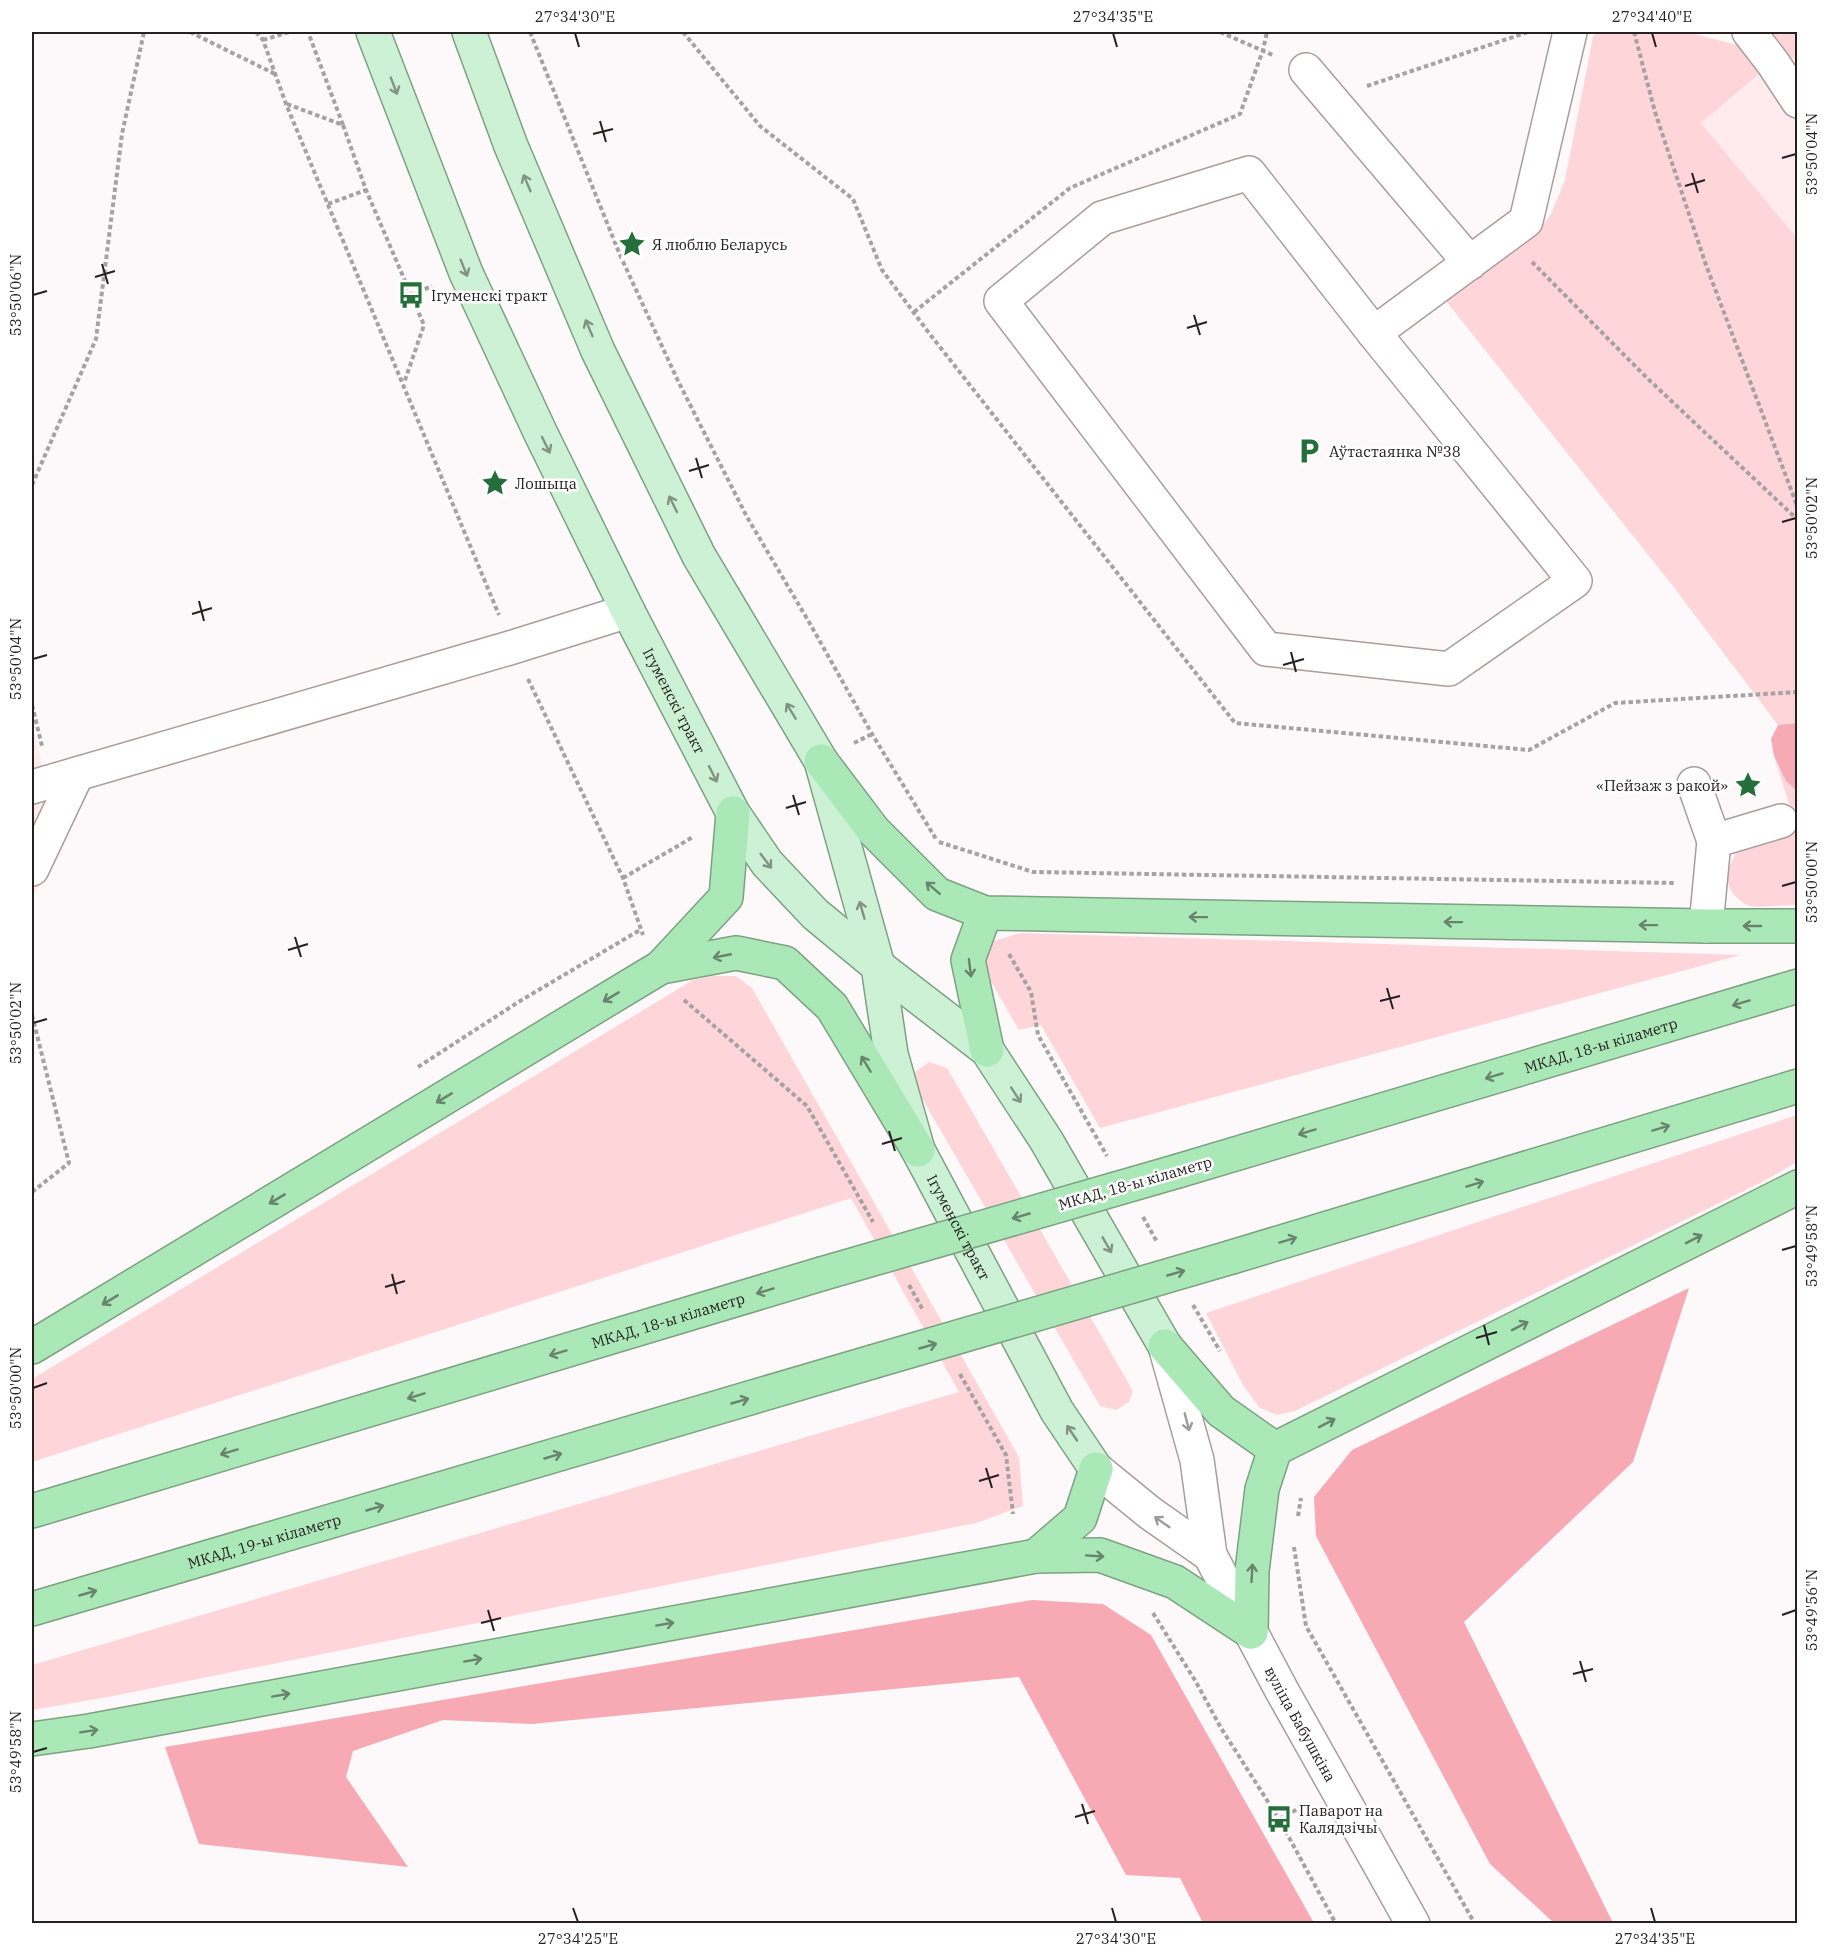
<svg xmlns="http://www.w3.org/2000/svg" width="1829" height="1955" font-family="'IBM Plex Serif',serif">
<style>
.built{fill:#ffebed}
.green{fill:#fed6da}
.forest{fill:#f7aab4}
.lines{fill:none;stroke-linecap:round;stroke-linejoin:round}
.minor-casing{stroke:#ab9c9d;stroke-width:36}
.major-casing{stroke:#7ca282;stroke-width:36}
.highway-casing{stroke:#7ca282;stroke-width:36}
.path{stroke:#a6a1a2;stroke-width:4;stroke-dasharray:4.5 3;stroke-linecap:butt}
.minor{stroke:#fff;stroke-width:33}
.major{stroke:#cdf1d4;stroke-width:33}
.highway{stroke:#abe8b7;stroke-width:33}
.highway-bridge-casing{stroke:#7ca282;stroke-width:36;stroke-linecap:butt}
.highway-bridge{stroke:#abe8b7;stroke-width:33}
.oneway{stroke:#829383}
.oneway2{stroke:#68846c}
.oneway3{stroke:#9d9b9b}
.ticks{fill:none;stroke:#262021;stroke-width:2}
.labels{text-anchor:middle;dominant-baseline:central;stroke-width:5;stroke-linejoin:round;paint-order:stroke}
.poi-label{font-size:15px;fill:#262021;stroke:#fff;text-anchor:start}
.street-label{font-size:15px;fill:#262021;stroke:#fff}
.neatline{fill:none;stroke:#262021;stroke-width:2}
.ticks-label{font-size:15px;text-anchor:middle;fill:#262021}
</style>
<rect width="100%" height="100%" fill="#fdf9fa"/>
<path class="built" d="M1784 56 1797 59V238L1701 123Z
M32 724 60 838 32 900Z"/>
<path class="green" d="M1596 32H1687L1741 46 1762 72 1701 123 1797 238V723L1778 725 1669 581 1445 300 1540 229 1551 214 1565 180 1593 37Z
M1765 32H1797V59L1784 56Z
M1774 756 1786 781 1797 791V905C1785 905 1760 908 1749 906 1746 905 1743 903 1741 901 1721 887 1727 867 1738 850L1797 830Z
M1021 933 1741 955 1100 1128 1041 1025 1019 1030 986 973 983 956 993 941Z
M713 976H736L752 988 1019 1457 1023 1506 976 1523 108 1697 32 1710V1665L959 1392 851 1198 32 1462V1379L693 980Z
M929 1062 947 1068 1133 1391 1129 1402 1116 1410 1100 1406 916 1088 915 1072Z
M1797 1115V1162L1764 1181 1295 1411 1277 1415 1260 1408 1244 1387 1206 1313Z"/>
<path class="forest" d="M1797 723H1798L1797 791 1786 781 1774 756 1771 739 1778 725Z
M1689 1288 1633 1462 1464 1622 1613 1923H1554L1490 1864 1316 1536 1314 1497 1352 1450Z
M1032 1600 1103 1604 1151 1635 1314 1923H1203L1180 1878 1126 1875 1019 1677 532 1724 443 1720 353 1751 346 1777 408 1867 199 1844 165 1747Z"/>
<g class="lines">
<defs>
<g id="minor">
<path d="M1749 32 1773 63 1798 101"/>
<path d="M1306 70 1470 263"/>
<path d="M1249 173 1374 333 1575 581 1449 669 1266 649 1001 301 1102 218Z"/>
<path d="M1374 333 1526 221 1570 32"/>
<path d="M1694 784 1714 841 1781 821"/>
<path d="M32 787 513 647 628 611"/>
<path d="M32 869 77 774"/>
<path d="M1706 926 1714 841"/>
<path id="s1" d="M1165 1346 1197 1460 1210 1555 1281 1689 1413 1924"/>
<path d="M1096 1469 1150 1513 1210 1555"/>
</g>
<g id="major">
<path id="s2" d="M373 32 466 273 541 434 628 611 733 813 767 863 815 914 878 966 987 1050 1046 1140 1165 1346"/>
<path id="s3" d="M469 32 511 146 598 351 699 556 821 761 878 966 891 1054 918 1150 1057 1411 1096 1469"/>
</g>
<g id="highway">
<path d="M821 761 874 831 937 894 985 913 1706 926H1798"/>
<path d="M985 913 968 960 987 1050"/>
<path d="M661 967 736 953 785 963 832 1007 918 1150"/>
<path id="s4" d="M1178 1171 1798 986"/>
<path d="M1232 1257 1798 1086"/>
<path d="M1165 1346 1221 1411 1275 1449"/>
<path d="M32 1347 661 967 726 897 733 813"/>
<path id="s5" d="M32 1511 821 1274"/>
<path d="M1036 1556 1080 1518 1096 1469"/>
<path id="s6" d="M32 1609 872 1362"/>
<path d="M1251 1632 1252 1571 1262 1489 1275 1449 1798 1187"/>
<path d="M32 1739 89 1731 1036 1556 1100 1555 1175 1582 1251 1632"/>
</g>
</defs>
<use href="#minor" class="minor-casing"/>
<use href="#major" class="major-casing"/>
<use href="#highway" class="highway-casing"/>
<path class="path" d="M190 32 275 74
M256 32 263 40 286 104 499 615
M530 32 620 255 678 381 747 517 809 622 872 734 936 839
M683 32 760 126 853 199 882 270 929 333 1235 723 1529 750 1615 703 1798 692
M1220 32 1275 56
M1634 32 1655 112 1706 265 1798 508
M263 40 289 32
M1367 86 1528 32
M287 104 343 125 308 32
M343 125 366 190 424 325 404 383
M328 204 366 190
M1532 262 1648 379 1798 520
M411 295 432 286
M914 312 1070 188 1240 114 1263 50 1267 32
M32 485 96 339 122 134 144 32
M528 679 623 878 643 935
M32 705 42 746
M854 743 872 734
M939 842 1033 872 1674 883
M623 878 693 837
M1009 954 1031 992 1038 1035 1107 1156
M684 1000 807 1106 873 1222
M32 1015 69 1163 32 1192
M418 1067 520 1001 640 930
M1143 1217 1157 1242
M909 1285 923 1310
M1193 1305 1220 1351
M960 1374 1006 1455 1013 1514
M1298 1516 1301 1498
M1294 1547 1306 1626 1475 1924
M1153 1613 1196 1682 1221 1728 1279 1819 1336 1924
M1279 1819 1305 1805"/>
<use href="#minor" class="minor"/>
<use href="#major" class="major"/>
<use href="#highway" class="highway"/>
<defs>
<path id="highway-bridge" d="M821 1274 1178 1171
M872 1362 1232 1257"/>
</defs>
<use href="#highway-bridge" class="highway-bridge-casing"/>
<use href="#highway-bridge" class="highway-bridge"/>
</g>
<defs><path id="oneway-shaft" d="M-6 0H5M1.5-3L5.5 0L1.5 3" fill="none" stroke-width="1.6" stroke-linecap="round" stroke-linejoin="round" transform="scale(1.5)"/></defs>
<g class="oneway">
<use href="#oneway-shaft" transform="translate(394 86) rotate(69)"/>
<use href="#oneway-shaft" transform="translate(527 183) rotate(-113)"/>
<use href="#oneway-shaft" transform="translate(464 268) rotate(68)"/>
<use href="#oneway-shaft" transform="translate(589 328) rotate(-113)"/>
<use href="#oneway-shaft" transform="translate(546 445) rotate(64)"/>
<use href="#oneway-shaft" transform="translate(673 504) rotate(-116)"/>
<use href="#oneway-shaft" transform="translate(791 711) rotate(-121)"/>
<use href="#oneway-shaft" transform="translate(713 774) rotate(63)"/>
<use href="#oneway-shaft" transform="translate(766 861) rotate(53)"/>
<use href="#oneway-shaft" transform="translate(862 910) rotate(-106)"/>
<use href="#oneway-shaft" transform="translate(1016 1095) rotate(57)"/>
<use href="#oneway-shaft" transform="translate(1107 1245) rotate(60)"/>
<use href="#oneway-shaft" transform="translate(1072 1433) rotate(-124)"/>
</g>
<g class="oneway2">
<use href="#oneway-shaft" transform="translate(933 888) rotate(-139)"/>
<use href="#oneway-shaft" transform="translate(1198 917) rotate(-179)"/>
<use href="#oneway-shaft" transform="translate(1453 922) rotate(-179)"/>
<use href="#oneway-shaft" transform="translate(1648 925) rotate(-179)"/>
<use href="#oneway-shaft" transform="translate(1752 926) rotate(-180)"/>
<use href="#oneway-shaft" transform="translate(722 956) rotate(169)"/>
<use href="#oneway-shaft" transform="translate(970 968) rotate(83)"/>
<use href="#oneway-shaft" transform="translate(611 997) rotate(149)"/>
<use href="#oneway-shaft" transform="translate(1741 1003) rotate(163)"/>
<use href="#oneway-shaft" transform="translate(866 1064) rotate(-121)"/>
<use href="#oneway-shaft" transform="translate(1494 1076) rotate(163)"/>
<use href="#oneway-shaft" transform="translate(444 1098) rotate(149)"/>
<use href="#oneway-shaft" transform="translate(1661 1128) rotate(-17)"/>
<use href="#oneway-shaft" transform="translate(1307 1132) rotate(163)"/>
<use href="#oneway-shaft" transform="translate(1475 1184) rotate(-17)"/>
<use href="#oneway-shaft" transform="translate(277 1199) rotate(149)"/>
<use href="#oneway-shaft" transform="translate(1021 1216) rotate(164)"/>
<use href="#oneway-shaft" transform="translate(1694 1239) rotate(-27)"/>
<use href="#oneway-shaft" transform="translate(1288 1240) rotate(-17)"/>
<use href="#oneway-shaft" transform="translate(1176 1273) rotate(-16)"/>
<use href="#oneway-shaft" transform="translate(765 1291) rotate(163)"/>
<use href="#oneway-shaft" transform="translate(110 1300) rotate(149)"/>
<use href="#oneway-shaft" transform="translate(1520 1326) rotate(-27)"/>
<use href="#oneway-shaft" transform="translate(928 1346) rotate(-16)"/>
<use href="#oneway-shaft" transform="translate(558 1353) rotate(163)"/>
<use href="#oneway-shaft" transform="translate(416 1396) rotate(163)"/>
<use href="#oneway-shaft" transform="translate(740 1401) rotate(-16)"/>
<use href="#oneway-shaft" transform="translate(1327 1423) rotate(-27)"/>
<use href="#oneway-shaft" transform="translate(229 1452) rotate(163)"/>
<use href="#oneway-shaft" transform="translate(553 1456) rotate(-16)"/>
<use href="#oneway-shaft" transform="translate(375 1508) rotate(-16)"/>
<use href="#oneway-shaft" transform="translate(1095 1556) rotate(4)"/>
<use href="#oneway-shaft" transform="translate(1252 1573) rotate(-87)"/>
<use href="#oneway-shaft" transform="translate(88 1593) rotate(-16)"/>
<use href="#oneway-shaft" transform="translate(665 1624) rotate(-10)"/>
<use href="#oneway-shaft" transform="translate(473 1660) rotate(-10)"/>
<use href="#oneway-shaft" transform="translate(281 1695) rotate(-10)"/>
<use href="#oneway-shaft" transform="translate(89 1731) rotate(-9)"/>
</g>
<g class="oneway3">
<use href="#oneway-shaft" transform="translate(1187 1422) rotate(75)"/>
<use href="#oneway-shaft" transform="translate(1162 1522) rotate(-145)"/>
</g>
<path class="ticks" d="M575 33 579 47M1113 33 1117 47M1652 33 1656 47M600 121 606 142M593 134 613 129M1782 158 1796 154M1692 173 1698 193M1685 186 1705 180M102 264 108 284M95 277 115 271M33 295 47 291M1194 315 1200 335M1187 328 1207 322M696 458 702 478M689 471 709 465M1782 522 1796 518M199 601 204 621M192 614 212 608M1291 652 1296 672M33 659 47 655M1283 665 1304 659M793 795 799 815M786 808 806 802M1782 886 1796 882M295 937 301 957M288 950 308 944M1387 988 1393 1009M1380 1001 1400 996M33 1023 47 1019M889 1131 895 1151M882 1144 902 1138M1782 1250 1796 1246M392 1274 397 1294M385 1287 405 1281M1484 1325 1489 1345M1476 1338 1497 1332M33 1388 47 1383M986 1468 992 1488M979 1481 999 1475M488 1610 494 1631M1782 1615 1796 1610M481 1623 501 1618M1580 1661 1586 1682M1573 1674 1593 1669M33 1752 47 1748M1082 1804 1088 1824M1075 1817 1095 1811M573 1908 578 1922M1112 1908 1116 1922M1651 1908 1655 1922"/>
<defs>
<symbol id="sight-bare" viewBox="-9 -9 18 18"><path d="M0-6L1.8-2.2L6-1.7L2.9 1.2L3.7 5.4L0 3.3L-3.7 5.4L-2.9 1.2L-6-1.7L-1.8-2.2Z" fill="#246e3b" stroke="#fff" stroke-width="2.5" paint-order="stroke"/></symbol>
<symbol id="bus-bare" viewBox="-9 -9 18 18"><path d="M-5-6H5V4H4V6H2V4H-2V6H-4V4H-5ZM-3.5-4V0h7V-4ZM-3.5 1.2v1.5H-2V1.2ZM2 1.2v1.5H3.5V1.2Z" fill="#246e3b" stroke="#fff" stroke-width="2.5" paint-order="stroke"/></symbol>
<symbol id="parking-bare" viewBox="-9 -9 18 18"><path d="M-3.5-5.5H1a3.5 3.5 0 0 1 0 7H-1V5.5H-3.5ZM-1-3.4V-.6H.8a1.4 1.4 0 0 0 0-2.8Z" fill="#246e3b" stroke="#fff" stroke-width="2.5" paint-order="stroke"/></symbol>
</defs>
<g fill-rule="evenodd">
<use href="#sight-bare" x="613" y="225" width="38" height="38"/>
<use href="#bus-bare" x="392" y="276" width="38" height="38"/>
<use href="#parking-bare" x="1290" y="432" width="38" height="38"/>
<use href="#sight-bare" x="476" y="464" width="38" height="38"/>
<use href="#sight-bare" x="1729" y="766" width="38" height="38"/>
<use href="#bus-bare" x="1260" y="1800" width="38" height="38"/>
</g>
<g class="labels">
<g class="poi-label">
<text x="652" y="244">Я люблю Беларусь</text>
<text x="431" y="295">Ігуменскі тракт</text>
<text x="1329" y="451">Аўтастаянка №38</text>
<text x="515" y="483">Лошыца</text>
<text x="1728" y="785" text-anchor="end">«Пейзаж з ракой»</text>
<text x="1299" y="1810">Паварот на<tspan x="1299" dy="17">Калядзічы</tspan></text>
</g>
<g class="street-label">
<text stroke="none"><textPath href="#s2" startOffset="734">Ігуменскі тракт</textPath></text>
<text stroke="none"><textPath href="#s4" startOffset="441">МКАД, 18-ы кіламетр</textPath></text>
<text transform="translate(1135 1183) rotate(-16)">МКАД, 18-ы кіламетр</text>
<text stroke="none"><textPath href="#s3" startOffset="1300">Ігуменскі тракт</textPath></text>
<text stroke="none"><textPath href="#s5" startOffset="664">МКАД, 18-ы кіламетр</textPath></text>
<text stroke="none"><textPath href="#s6" startOffset="242">МКАД, 19-ы кіламетр</textPath></text>
<text stroke="none"><textPath href="#s1" startOffset="406">вуліца Бабушкіна</textPath></text>
</g>
</g>
<rect width="1829" height="1955" fill="none" stroke="#ffffff" stroke-width="66"/>
<rect x="33" y="33" width="1763" height="1889" class="neatline"/>
<g class="ticks-label">
<text x="575" y="22">27°34'30"E</text>
<text x="1113" y="22">27°34'35"E</text>
<text x="1652" y="22">27°34'40"E</text>
<text transform="translate(1812 154) rotate(-90)" y="5">53°50'04"N</text>
<text transform="translate(16 295) rotate(-90)" y="5">53°50'06"N</text>
<text transform="translate(1812 518) rotate(-90)" y="5">53°50'02"N</text>
<text transform="translate(16 659) rotate(-90)" y="5">53°50'04"N</text>
<text transform="translate(1812 882) rotate(-90)" y="5">53°50'00"N</text>
<text transform="translate(16 1023) rotate(-90)" y="5">53°50'02"N</text>
<text transform="translate(1812 1246) rotate(-90)" y="5">53°49'58"N</text>
<text transform="translate(16 1388) rotate(-90)" y="5">53°50'00"N</text>
<text transform="translate(1812 1610) rotate(-90)" y="5">53°49'56"N</text>
<text transform="translate(16 1752) rotate(-90)" y="5">53°49'58"N</text>
<text x="578" y="1944">27°34'25"E</text>
<text x="1116" y="1944">27°34'30"E</text>
<text x="1655" y="1944">27°34'35"E</text>
</g>
</svg>
